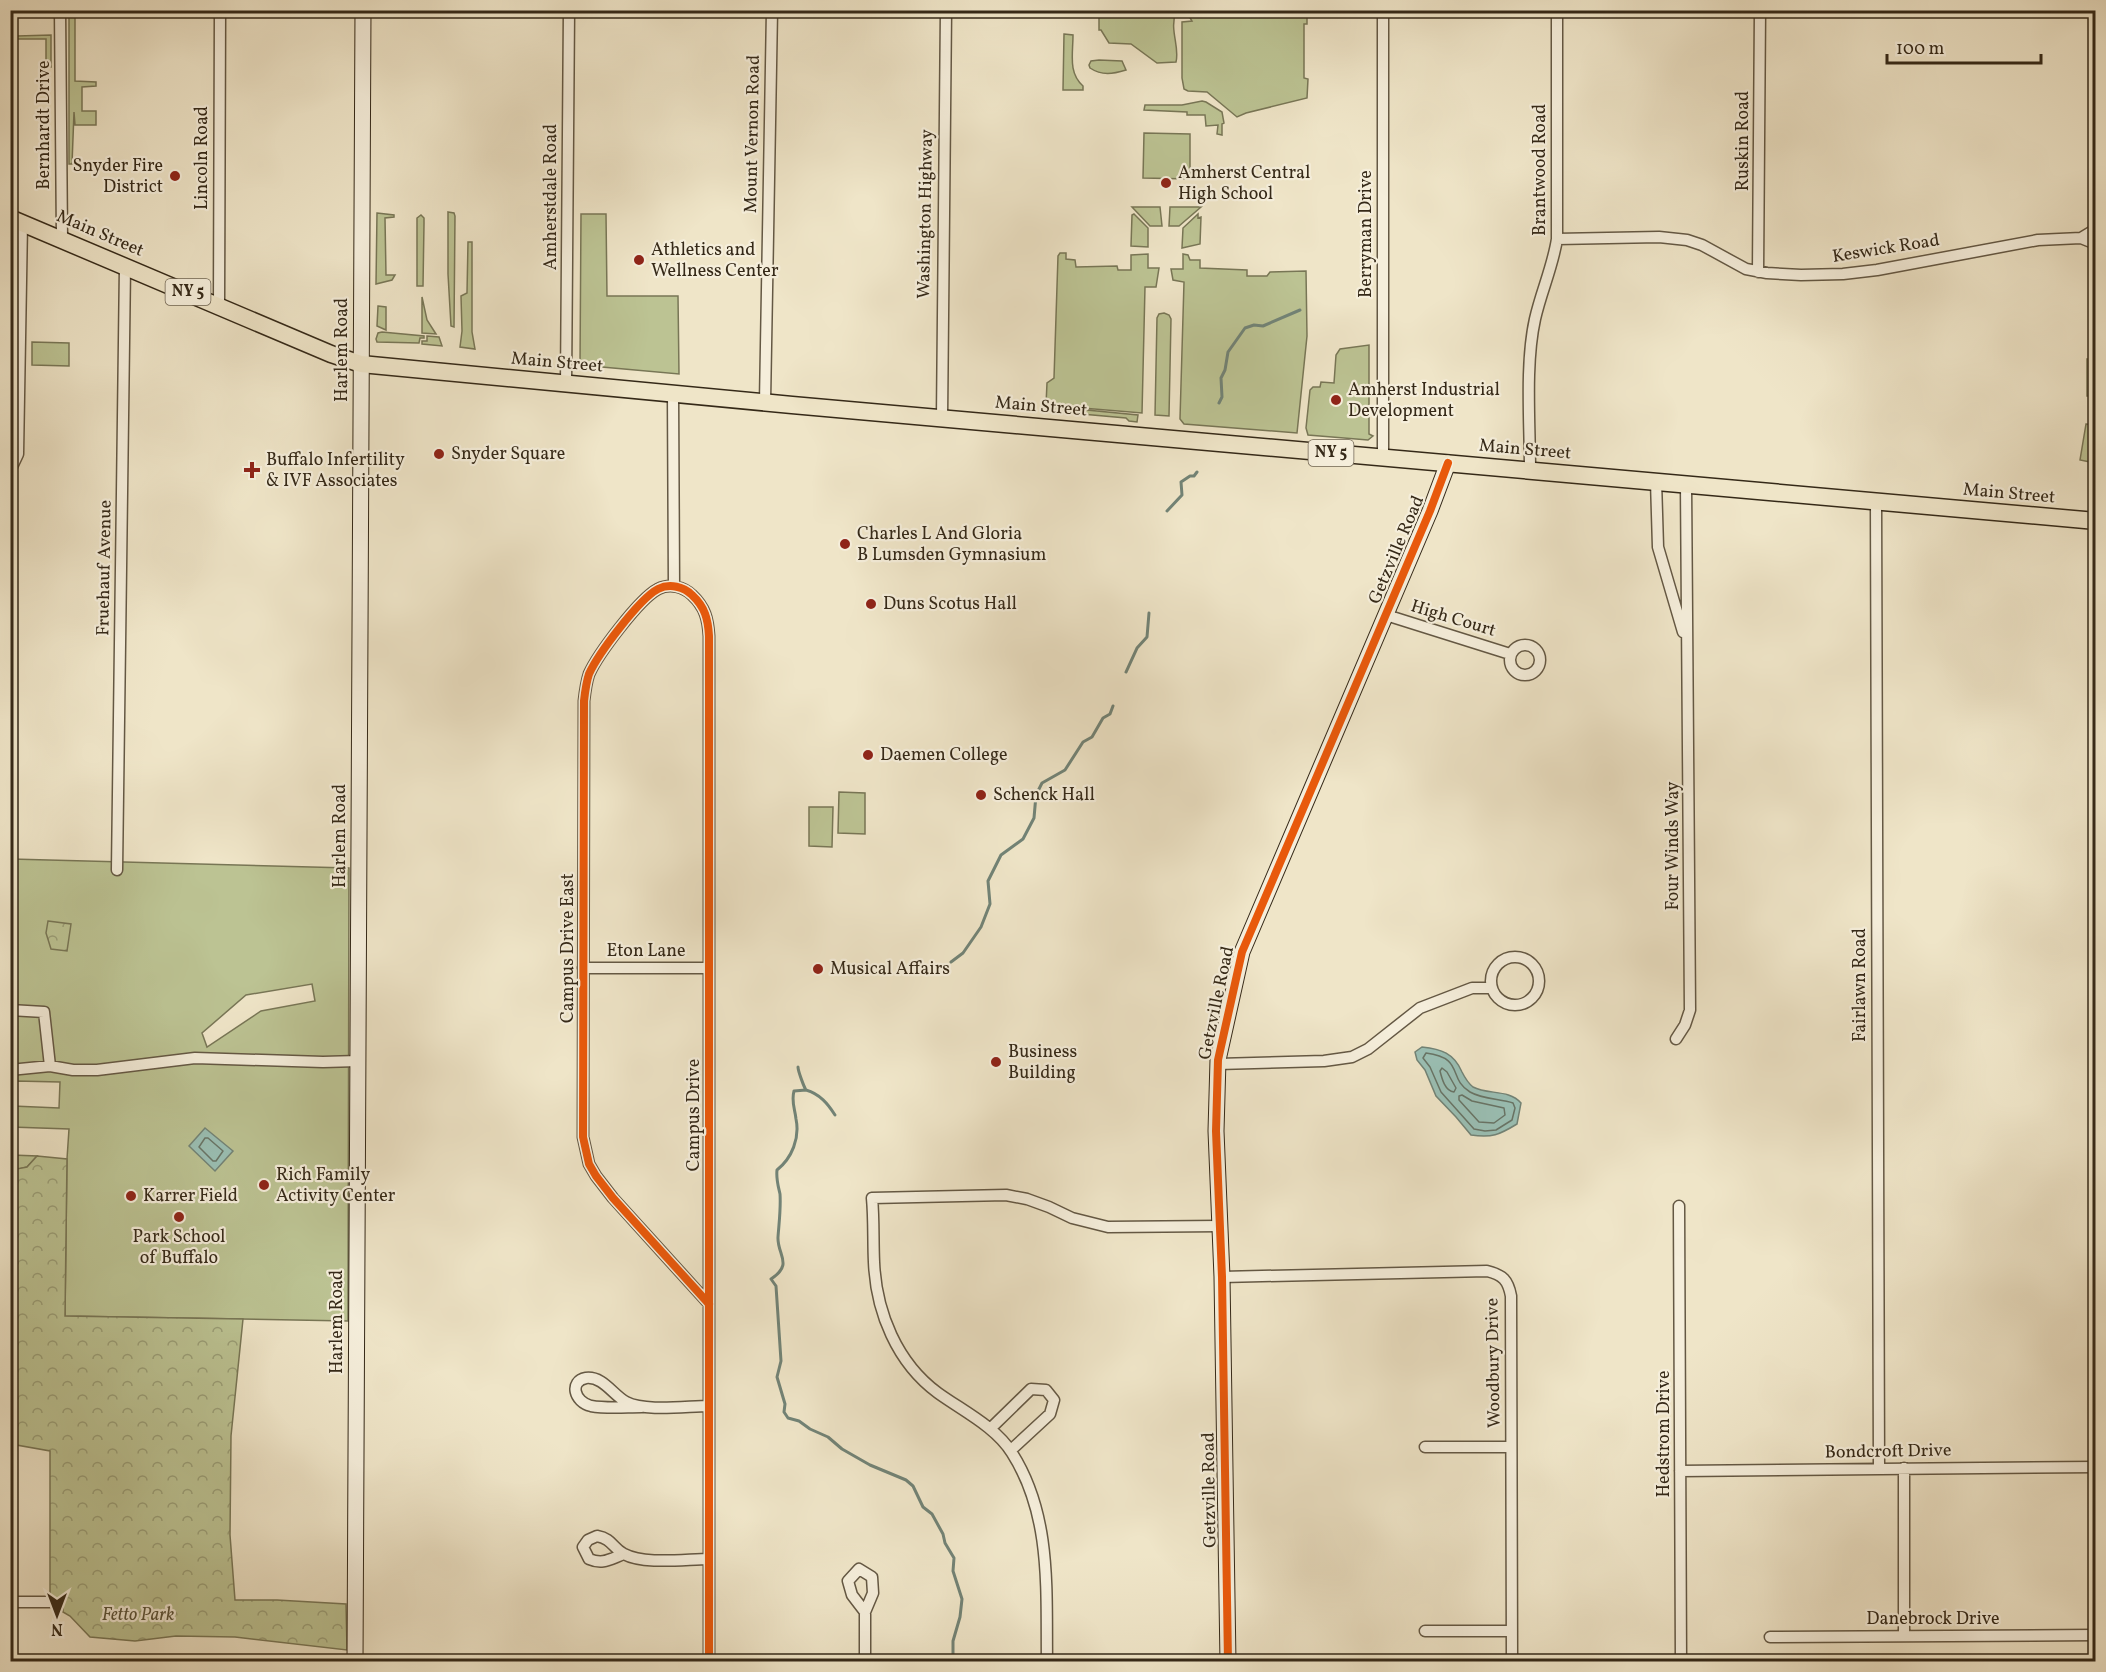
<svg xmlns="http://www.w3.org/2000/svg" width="2106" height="1672" font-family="Vollkorn,serif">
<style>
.grass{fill:#bcc393;stroke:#787656;stroke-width:1.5;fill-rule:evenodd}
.forest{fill:url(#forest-crowns);stroke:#787656;stroke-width:1.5}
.water{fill:#9abfb4;stroke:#728376;stroke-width:1.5}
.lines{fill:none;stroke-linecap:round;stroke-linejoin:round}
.shore{stroke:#687466;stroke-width:1.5}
.stream{stroke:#728376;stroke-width:3}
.street-casing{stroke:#645844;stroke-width:13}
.secondary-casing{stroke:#352918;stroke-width:17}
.primary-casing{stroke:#352918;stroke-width:19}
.street{stroke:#f5eedb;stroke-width:10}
.secondary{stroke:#f5eedb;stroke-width:15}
.primary{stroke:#efe5c8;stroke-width:16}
.cycleway-casing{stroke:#f5eedb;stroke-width:11}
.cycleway{stroke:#e8590c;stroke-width:8}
.poi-dot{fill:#8f2418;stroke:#f5eedb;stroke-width:2}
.labels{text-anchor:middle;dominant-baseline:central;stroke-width:4.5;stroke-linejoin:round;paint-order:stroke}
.shield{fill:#f5eedb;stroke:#6f6452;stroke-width:1.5}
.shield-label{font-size:16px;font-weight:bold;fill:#352918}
.street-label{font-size:18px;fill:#352918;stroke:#f5eedb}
.poi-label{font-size:18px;fill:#352918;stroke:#f5eedb;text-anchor:start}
.park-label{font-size:18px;font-style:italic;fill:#575037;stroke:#f5eedb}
</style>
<defs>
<pattern id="forest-crowns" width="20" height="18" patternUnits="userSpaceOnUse" patternTransform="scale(1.5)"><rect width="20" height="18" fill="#bcc393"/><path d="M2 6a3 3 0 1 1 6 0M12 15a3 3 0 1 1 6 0" fill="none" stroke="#9a9e77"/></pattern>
</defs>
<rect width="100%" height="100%" fill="#efe5c8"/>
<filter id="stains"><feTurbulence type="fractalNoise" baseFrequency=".00333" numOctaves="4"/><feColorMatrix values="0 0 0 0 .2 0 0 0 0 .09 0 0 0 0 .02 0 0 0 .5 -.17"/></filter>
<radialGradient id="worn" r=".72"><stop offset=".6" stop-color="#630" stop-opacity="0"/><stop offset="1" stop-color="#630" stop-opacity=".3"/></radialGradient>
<path class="grass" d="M75 11V81L96 82V86L82 87V111H96V125H75L74 112 72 164H69V11Z
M1099 11H1176C1169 31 1180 46 1176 62L1157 63 1131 44 1109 43 1101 30H1099Z
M1186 11H1307V24H1304V78L1308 79 1307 98 1246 113 1237 117 1207 92 1188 91 1184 89 1182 78V22L1192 21Z
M11 32H17V36L51 35V67L46 65V39H11Z
M1064 34 1073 35C1073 54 1068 73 1083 86V90H1063Z
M1099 60 1122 61 1126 70C1113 74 1102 76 1090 68L1089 65 1091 61Z
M1202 101 1206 102 1222 112 1224 123 1222 124V135L1217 134 1218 125 1206 126 1205 115H1187V112L1144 110 1145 105H1182Z
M1144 133 1190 134V179L1143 178Z
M1132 207H1160L1162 226H1150Z
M1170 207H1201L1179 226H1169Z
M448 212 454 213 455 216 454 327 451 326 448 274Z
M377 213 394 215V217L385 218 386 275H395L392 280 376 284Z
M581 214H606L607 296H678L679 374 580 365Z
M1134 214 1148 228V247L1131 246 1132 215Z
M1198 214V218L1201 217 1200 244 1182 248 1183 228Z
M421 215 424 218V224L423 286H417V218Z
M468 242H472V332L475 349 460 347 462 331 461 296 467 293Z
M1060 253H1066V259L1075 260 1076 267 1117 266 1118 270H1131V255L1148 254V268H1159L1156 287H1145L1142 413 1046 405 1047 383 1054 378 1058 256Z
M1183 254 1188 255 1190 260H1200V268L1247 270V276H1267L1270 272 1306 271 1307 336 1297 433 1184 424 1180 419 1184 282 1173 280 1171 269H1183Z
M422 297 427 320 436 334 422 333Z
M378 306 386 307V330L377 326Z
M1164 313 1169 315 1171 319 1169 416 1155 415 1157 318 1159 314Z
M382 332 424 336V338H420L419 343 377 342 376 339 378 333Z
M427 336 439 337 442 346 422 344V341H427Z
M32 342 69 343V366L32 365Z
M1369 345V434L1373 436 1368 440 1308 435 1306 428 1310 390 1313 387H1320L1321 382 1334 383 1336 355 1340 349Z
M2087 359H2095V396H2087Z
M1045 406 1138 415 1137 422 1129 421 1126 418 1048 411Z
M2086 424 2095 425V463L2080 460Z
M839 792 865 793V834L838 833Z
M809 807H833L832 847 809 846Z
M11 859 349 868 348 1321 65 1316 67 1159 69 1129 11 1127ZM312 984 315 1001 261 1011 207 1047 202 1033 246 995ZM15 1081 60 1082 59 1108 13 1106Z
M11 1155 37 1156 27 1167 11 1171Z"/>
<path class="forest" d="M48 921 71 924 67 951 51 949 46 933Z
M37 1156 67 1159 65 1316 243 1319 231 1436 230 1535 235 1600H277L346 1604 347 1650 235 1637 176 1636 135 1641 90 1637 70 1616 63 1612V1599H50V1451L11 1444V1170L27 1167Z"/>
<path class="water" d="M1422 1047C1441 1049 1454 1053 1462 1072 1465 1078 1468 1083 1473 1087 1488 1095 1509 1089 1521 1103L1517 1124C1499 1135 1492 1138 1471 1135L1456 1117 1436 1096 1425 1070 1417 1060 1415 1052Z
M205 1128 233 1151 215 1171 189 1146Z"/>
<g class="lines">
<path class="shore" d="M1426 1053C1465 1058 1447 1078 1470 1092 1482 1099 1500 1099 1513 1103L1515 1108 1512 1120 1496 1130 1485 1131 1474 1129 1441 1092 1430 1067 1423 1058Z
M1442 1068 1447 1072 1456 1088 1454 1092C1445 1091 1442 1079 1440 1071Z
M1459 1096 1462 1095 1472 1101 1504 1108 1505 1115 1494 1123 1479 1122 1459 1100Z
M205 1138H208L223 1151 216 1161H213L199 1147Z"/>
<path class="stream" d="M1219 403 1222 397 1221 378 1225 370 1228 352 1245 328 1254 325 1263 326 1300 310
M1167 511 1182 495 1181 482 1190 476H1194L1197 472
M1126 672 1137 648 1147 637 1149 613
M951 962 963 953 981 927 990 904 988 881 1001 855 1023 839 1034 818 1036 795 1042 783 1065 770 1083 742 1092 737 1103 718 1110 714 1113 706
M798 1067C798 1071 804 1087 806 1090L794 1091C791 1102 795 1109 796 1119 800 1138 792 1158 777 1170 776 1179 778 1185 780 1194 781 1208 779 1223 778 1237 777 1255 794 1264 771 1279L776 1286 781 1361 777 1377 785 1404 784 1412 788 1418 799 1421 810 1429 828 1437 842 1449 870 1465 906 1480 913 1486 923 1507 932 1514 943 1534 945 1543 954 1558 953 1571 962 1599 960 1617 953 1641V1662
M806 1090C820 1094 828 1104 835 1115"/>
<defs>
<path id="street" d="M60 10 62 240
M1383 10V458
M2095 10 2096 14
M2081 238 2096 229
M1557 239 1659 237 1687 240 1702 245 1746 269 1767 273 1801 275 1843 274 1877 270 2038 240 2081 238 2096 244
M1758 272 1760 10
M219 306 220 10
M566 384 569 10
M673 394 674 586
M765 402 772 10
M942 418 946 10
M1530 470C1530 423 1525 364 1535 319 1541 292 1553 266 1557 239V10
M10 471 18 454 22 223
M1656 481 1658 547 1683 632
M1876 501 1879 1469
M1386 615 1510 654
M1510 660a15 15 0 1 1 30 0a15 15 0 1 1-30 0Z
M117 870 125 266
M1491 981a24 24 0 1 1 48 0a24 24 0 1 1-48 0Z
M583 968H709
M10 1010 44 1012 50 1066
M1676 1039 1685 1025 1690 1010 1686 484
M1218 1064 1324 1061 1352 1057 1368 1049 1420 1008 1472 988H1491
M10 1070 50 1066 73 1070H97L195 1058 323 1062 358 1061
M1679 1206 1681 1662
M1222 1277 1487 1271C1503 1275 1508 1280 1511 1296L1512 1662
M709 1304 613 1198 596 1176 589 1164 583 1137 584 701C585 692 586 683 589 674 598 654 639 599 658 589 670 583 684 587 692 595 705 607 708 619 709 636V1662
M642 1407C626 1407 607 1409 591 1406 574 1402 569 1381 586 1378 603 1376 613 1395 626 1402 645 1412 687 1406 709 1406
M990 1429 1031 1389 1046 1390 1054 1400 1050 1414 1011 1450
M1425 1447H1511
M1680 1471 2096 1467
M624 1554C610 1559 603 1565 589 1559L583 1547 588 1540 597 1536C613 1539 612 1548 624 1554 644 1565 686 1559 709 1559
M10 1602H50
M1425 1631H1512
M1904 1636V1468
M1770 1637 2096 1635
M865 1662V1612L873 1593 872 1577 859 1569 848 1581 852 1595 865 1612
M1047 1662C1046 1590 1052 1516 1012 1453 996 1427 963 1411 938 1393 897 1363 876 1312 874 1262 873 1241 874 1219 872 1198L1006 1195 1027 1199 1049 1207 1072 1218 1108 1227 1220 1226"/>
<path id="secondary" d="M355 1662 363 10
M1228 1662 1222 1277 1216 1131 1218 1060 1242 952 1430 511 1448 463"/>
<path id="primary" d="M10 218 331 354 361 364 792 405 2096 521"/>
</defs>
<use href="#street" class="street-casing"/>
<use href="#secondary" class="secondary-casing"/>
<use href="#primary" class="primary-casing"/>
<use href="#street" class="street"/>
<use href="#secondary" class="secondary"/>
<use href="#primary" class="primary"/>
<defs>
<path id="cycleway" d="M709 1304 613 1198 596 1176 589 1164 583 1137 584 701C585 692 586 683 589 674 598 654 639 599 658 589 670 583 684 587 692 595 705 607 708 619 709 636V1662
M1228 1662 1222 1277 1216 1131 1218 1060 1242 952 1430 511 1448 463"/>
</defs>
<use href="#cycleway" class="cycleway-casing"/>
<use href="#cycleway" class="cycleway"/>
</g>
<g class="poi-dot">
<circle cx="175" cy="176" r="6"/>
<circle cx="1166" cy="183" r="6"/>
<circle cx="639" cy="260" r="6"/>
<circle cx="1336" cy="400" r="6"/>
<circle cx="439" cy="454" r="6"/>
<path d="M249 461h6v6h6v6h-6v6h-6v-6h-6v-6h6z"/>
<circle cx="845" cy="544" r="6"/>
<circle cx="871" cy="604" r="6"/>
<circle cx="868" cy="755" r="6"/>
<circle cx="981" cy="795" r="6"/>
<circle cx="818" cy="969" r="6"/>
<circle cx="996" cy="1062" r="6"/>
<circle cx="264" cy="1185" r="6"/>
<circle cx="131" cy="1196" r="6"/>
<circle cx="179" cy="1217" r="6"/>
</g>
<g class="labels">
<g class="shield">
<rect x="165.5" y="279" width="45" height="26" rx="4.5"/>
<rect x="1308.5" y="440" width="45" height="26" rx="4.5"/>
</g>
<g class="shield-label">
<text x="188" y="292">NY 5</text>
<text x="1331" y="453">NY 5</text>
</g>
<g class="street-label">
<text transform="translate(44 125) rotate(-90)">Bernhardt Drive</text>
<text transform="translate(753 134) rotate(-89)">Mount Vernon Road</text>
<text transform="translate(1743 141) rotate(-90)">Ruskin Road</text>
<text transform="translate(202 158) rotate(-90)">Lincoln Road</text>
<text transform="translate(1540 170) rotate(-90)">Brantwood Road</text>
<text transform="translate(551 197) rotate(-90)">Amherstdale Road</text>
<text transform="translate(926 214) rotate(-89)">Washington Highway</text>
<text transform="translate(100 234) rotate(23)">Main Street</text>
<text transform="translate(1366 234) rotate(-90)">Berryman Drive</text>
<text transform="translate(1886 249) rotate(-9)">Keswick Road</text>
<text transform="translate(342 350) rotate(-90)">Harlem Road</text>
<text transform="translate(557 363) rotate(5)">Main Street</text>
<text transform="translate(1041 407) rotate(5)">Main Street</text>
<text transform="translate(1525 450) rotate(5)">Main Street</text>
<text transform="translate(2009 494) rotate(5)">Main Street</text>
<text transform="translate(1397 550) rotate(-67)">Getzville Road</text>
<text transform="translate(105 568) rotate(-89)">Fruehauf Avenue</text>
<text transform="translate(1453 619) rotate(17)">High Court</text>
<text transform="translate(340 836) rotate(-90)">Harlem Road</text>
<text transform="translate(1673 846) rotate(-90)">Four Winds Way</text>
<text transform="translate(568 948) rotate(-90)">Campus Drive East</text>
<text x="646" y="951">Eton Lane</text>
<text transform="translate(1860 985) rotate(-90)">Fairlawn Road</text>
<text transform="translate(1217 1003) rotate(-78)">Getzville Road</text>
<text transform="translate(694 1115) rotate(-90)">Campus Drive</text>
<text transform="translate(337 1322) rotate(-90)">Harlem Road</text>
<text transform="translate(1494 1363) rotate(-91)">Woodbury Drive</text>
<text transform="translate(1664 1434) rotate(-90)">Hedstrom Drive</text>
<text transform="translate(1888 1452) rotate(-1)">Bondcroft Drive</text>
<text transform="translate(1210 1490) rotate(-91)">Getzville Road</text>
<text x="1933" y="1619">Danebrock Drive</text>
</g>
<g class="poi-label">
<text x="163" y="166" text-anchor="end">Snyder Fire<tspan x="163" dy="21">District</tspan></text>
<text x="1178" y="173">Amherst Central<tspan x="1178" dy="21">High School</tspan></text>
<text x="651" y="250">Athletics and<tspan x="651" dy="21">Wellness Center</tspan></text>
<text x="1348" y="390">Amherst Industrial<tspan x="1348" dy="21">Development</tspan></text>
<text x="451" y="454">Snyder Square</text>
<text x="266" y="460">Buffalo Infertility<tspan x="266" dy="21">&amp; IVF Associates</tspan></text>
<text x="857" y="534">Charles L And Gloria<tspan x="857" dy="21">B Lumsden Gymnasium</tspan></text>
<text x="883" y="604">Duns Scotus Hall</text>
<text x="880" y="755">Daemen College</text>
<text x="993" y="795">Schenck Hall</text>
<text x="830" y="969">Musical Affairs</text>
<text x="1008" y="1052">Business<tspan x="1008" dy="21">Building</tspan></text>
<text x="276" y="1175">Rich Family<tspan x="276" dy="21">Activity Center</tspan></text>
<text x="143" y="1196">Karrer Field</text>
<text x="179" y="1237" text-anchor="middle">Park School<tspan x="179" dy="21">of Buffalo</tspan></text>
</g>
<g class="park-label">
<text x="138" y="1615">Fetto Park</text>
</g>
</g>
<rect width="2106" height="1672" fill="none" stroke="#efe5c8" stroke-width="36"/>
<rect x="12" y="12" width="2082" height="1648" fill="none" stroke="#352918" stroke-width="3"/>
<rect x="18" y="18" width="2070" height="1636" fill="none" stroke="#352918" stroke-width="1.5"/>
<g transform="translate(57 1615) rotate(180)" stroke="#f5eedb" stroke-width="4.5" paint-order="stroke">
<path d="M0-4.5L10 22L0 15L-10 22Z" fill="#352918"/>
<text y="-9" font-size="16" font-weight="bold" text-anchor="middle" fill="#352918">N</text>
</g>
<path d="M1887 54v9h154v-9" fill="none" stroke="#352918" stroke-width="3"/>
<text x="1896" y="54" font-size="18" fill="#352918" stroke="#f5eedb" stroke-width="4.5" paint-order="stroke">100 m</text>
<rect width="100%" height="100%" filter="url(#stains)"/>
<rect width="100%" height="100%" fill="url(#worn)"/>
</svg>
